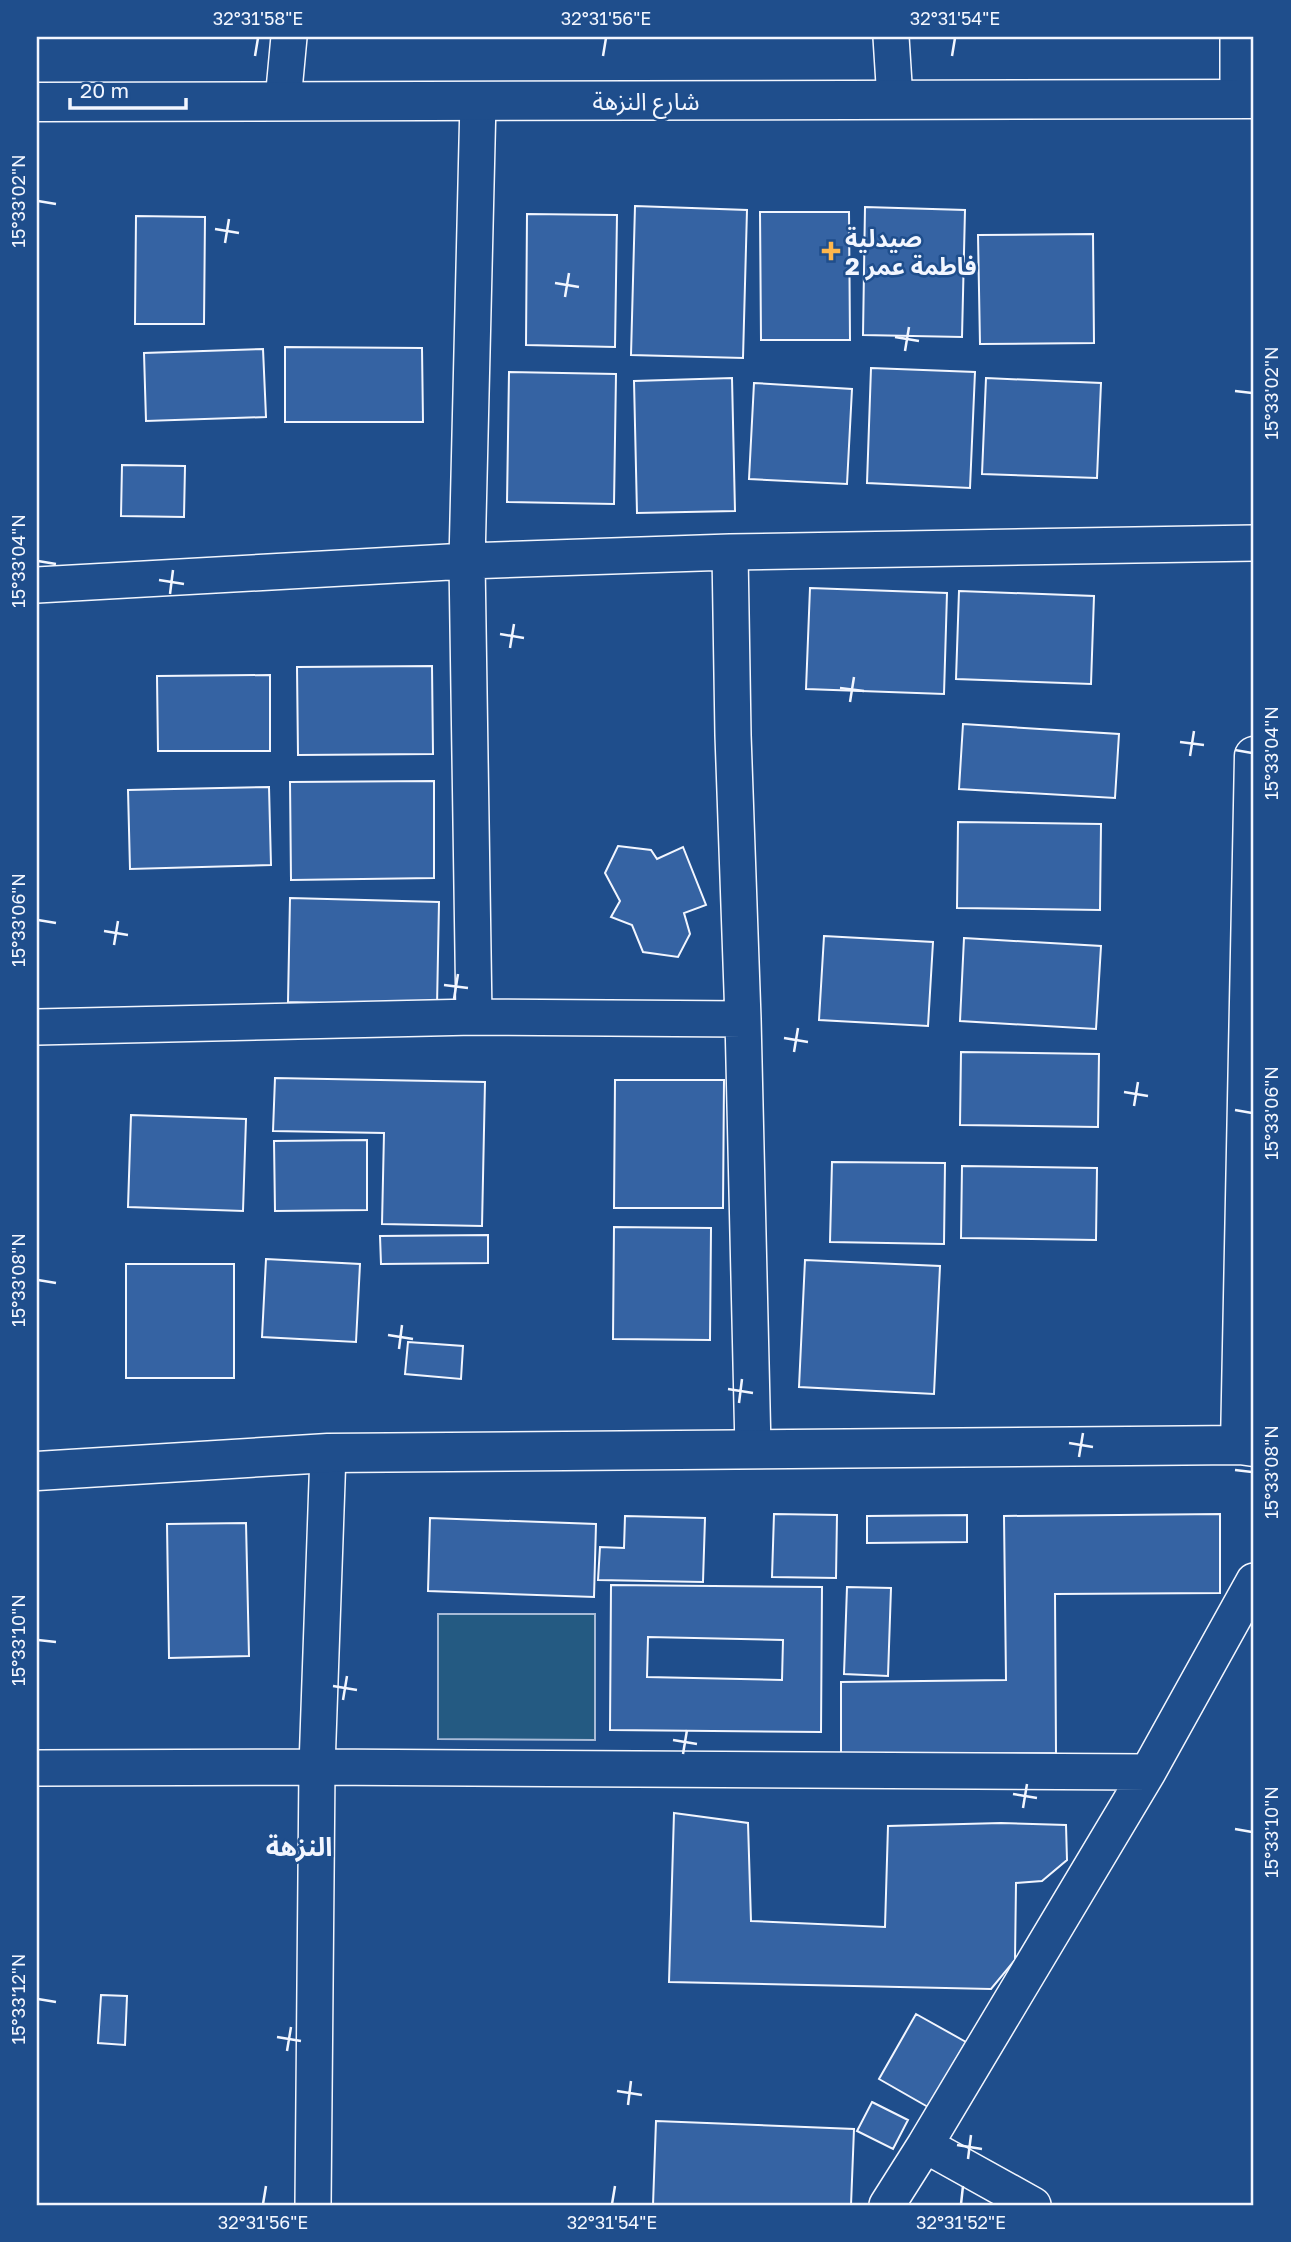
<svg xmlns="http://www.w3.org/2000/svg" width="1291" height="2242" font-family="'Golos Text','Noto Sans Arabic',sans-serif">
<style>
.green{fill:#245a82;stroke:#a8bbd7;stroke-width:2}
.building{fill:#3563a3;stroke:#f2f6ff;stroke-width:2;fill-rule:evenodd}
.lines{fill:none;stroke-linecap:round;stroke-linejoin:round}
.street-casing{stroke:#f2f6ff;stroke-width:38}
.secondary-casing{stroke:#f2f6ff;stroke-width:41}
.street{stroke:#1f4e8c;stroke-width:35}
.secondary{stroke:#1f4e8c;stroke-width:38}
.ticks{fill:none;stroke:#f2f6ff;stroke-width:2.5}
.poi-dot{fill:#ffb74d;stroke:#1f4e8c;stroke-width:2.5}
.labels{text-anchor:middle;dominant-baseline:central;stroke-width:5;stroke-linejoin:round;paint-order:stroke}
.street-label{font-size:24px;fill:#f2f6ff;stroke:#1f4e8c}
.poi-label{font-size:24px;font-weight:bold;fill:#f2f6ff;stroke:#1f4e8c;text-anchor:start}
.neighbourhood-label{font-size:26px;font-weight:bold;fill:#f2f6ff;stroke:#1f4e8c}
.neatline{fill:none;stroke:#f2f6ff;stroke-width:2.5}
.ticks-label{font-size:18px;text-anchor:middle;fill:#f2f6ff}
</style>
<rect width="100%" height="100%" fill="#1f4e8c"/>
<path class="green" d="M438 1614H595V1740L438 1739Z"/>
<path class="building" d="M635 206 747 210 743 358 631 355Z
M865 207 965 210 962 337 863 335Z
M760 212H849L850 340H761Z
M527 214 617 215 615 347 526 345Z
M136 216 205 217 204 324H135Z
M1093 234 1094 343 980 344 978 235Z
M285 347 422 348 423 422H285Z
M263 349 266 417 146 421 144 353Z
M871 368 975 372 970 488 867 483Z
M509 372 616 374 614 504 507 502Z
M732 378 735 511 637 513 634 381Z
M986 378 1101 383 1097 478 982 474Z
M754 383 852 389 847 484 749 479Z
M122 465 185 466 184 517 121 516Z
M810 588 947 593 944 694 806 689Z
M959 591 1094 596 1091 684 956 679Z
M432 666 433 754 298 755 297 667Z
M270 675V751H158L157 676Z
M963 724 1119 734 1115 798 959 789Z
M434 781V878L291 880 290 782Z
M269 787 271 865 130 869 128 790Z
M958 822 1101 824 1100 910 957 908Z
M618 846 651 850 657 859 683 847 706 905 684 913 690 934 678 957 643 952 632 925 611 917 620 901 605 873Z
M290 898 439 902 437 1006 288 1002Z
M824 936 933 942 928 1026 819 1020Z
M964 938 1101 946 1096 1029 960 1021Z
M961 1052 1099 1054 1098 1127 960 1125Z
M275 1078 485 1082 482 1226 382 1224 384 1133 273 1131Z
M615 1080H724L723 1208H614Z
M131 1115 246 1119 243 1211 128 1207Z
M367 1140V1210L275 1211 274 1141Z
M832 1162 945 1163 944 1244 830 1242Z
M962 1166 1097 1168 1096 1240 961 1238Z
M614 1227 711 1228 710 1340 613 1339Z
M488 1235V1263L381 1264 380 1236Z
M266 1259 360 1264 356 1342 262 1337Z
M805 1260 940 1266 934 1394 799 1387Z
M126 1264H234V1378H126Z
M408 1342 463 1346 461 1379 405 1374Z
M774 1514 837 1515 836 1578 772 1577Z
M1220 1514V1593L1055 1594 1056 1753 841 1755V1682L1006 1680 1004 1516Z
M967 1515V1542L867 1543V1516Z
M625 1516 705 1518 703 1582 598 1580 600 1547 624 1548Z
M430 1518 596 1524 594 1597 428 1591Z
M246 1523 249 1656 169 1658 167 1524Z
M611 1585 822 1587 821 1732 610 1730ZM648 1637 783 1640 782 1680 647 1677Z
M847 1587 891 1588 888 1676 844 1674Z
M674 1813 748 1823 751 1921 885 1927 888 1826 1001 1823 1066 1825 1067 1860 1042 1881 1016 1883 1015 1960 991 1989 669 1982Z
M101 1995 127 1996 125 2045 98 2043Z
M916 2014 966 2042 928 2107 879 2079Z
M872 2102 908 2120 893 2149 857 2131Z
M656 2121 854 2129 851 2205H653Z"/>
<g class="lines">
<defs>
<path id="street" d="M891 37 895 100
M1238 99V37
M283 101 289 37
M730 552 733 735 743 1019 753 1449
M37 585 467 561 730 552 1254 543
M474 1017 467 561 478 101
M37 1027 474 1017 743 1019
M37 1768 317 1767 1148 1772
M925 2145 1033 2205
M313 2205 317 1767 328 1453
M887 2205 925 2145 1148 1772 1254 1581"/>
<path id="secondary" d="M37 102 1254 99
M1240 1445 1254 756
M37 1471 328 1453 1240 1445 1254 1447"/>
</defs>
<use href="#street" class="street-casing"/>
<use href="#secondary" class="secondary-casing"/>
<use href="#street" class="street"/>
<use href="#secondary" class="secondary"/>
</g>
<path class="ticks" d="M255 56 258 38M603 56 606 38M952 56 955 38M38 201 56 204M215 229 239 233M225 243 229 219M555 283 579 287M565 297 569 273M895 337 919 341M905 351 909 327M1235 391 1252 393M38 561 56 564M159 580 184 584M170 594 173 570M500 634 524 638M510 648 514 624M840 688 864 691M850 702 854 677M1180 742 1204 745M1235 750 1252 753M1190 756 1194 731M38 920 56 923M104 931 128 935M114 945 118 921M444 985 468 988M454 999 458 974M784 1038 808 1042M794 1052 798 1028M1124 1092 1148 1096M1134 1106 1138 1082M1235 1110 1252 1113M38 1280 56 1283M388 1335 413 1339M399 1349 402 1325M728 1389 753 1393M739 1403 742 1379M1069 1443 1093 1447M1079 1457 1083 1433M1235 1470 1252 1472M38 1640 56 1642M333 1686 357 1690M343 1700 347 1676M673 1740 697 1744M683 1754 687 1730M1013 1794 1037 1798M1023 1808 1027 1784M1235 1829 1252 1832M38 1999 56 2002M277 2037 301 2041M287 2051 291 2027M617 2091 642 2095M628 2105 631 2081M957 2145 982 2149M968 2159 971 2135M263 2204 266 2186M612 2204 615 2186M961 2204 963 2186"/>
<path class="poi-dot" d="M827.5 240.5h7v7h7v7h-7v7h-7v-7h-7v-7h7z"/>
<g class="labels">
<g class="street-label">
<text x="646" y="100">شارع النزهة</text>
</g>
<g class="poi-label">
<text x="845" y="237">صيدلية<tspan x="845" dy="28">فاطمة عمر 2</tspan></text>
</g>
<g class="neighbourhood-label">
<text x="299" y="1846">النزهة</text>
</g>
</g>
<rect width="1291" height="2242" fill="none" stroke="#1f4e8c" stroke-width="77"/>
<path d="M70 98v10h116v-10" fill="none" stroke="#f2f6ff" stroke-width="3.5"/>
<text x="80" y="98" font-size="21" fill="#f2f6ff" stroke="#1f4e8c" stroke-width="5" paint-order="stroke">20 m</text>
<rect x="38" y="38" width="1214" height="2166" class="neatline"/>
<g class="ticks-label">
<text x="258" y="25">32°31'58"E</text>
<text x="606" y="25">32°31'56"E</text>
<text x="955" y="25">32°31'54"E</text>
<text transform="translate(19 201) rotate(-90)" y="6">15°33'02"N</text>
<text transform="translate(1272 393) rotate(-90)" y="6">15°33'02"N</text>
<text transform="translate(19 561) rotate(-90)" y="6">15°33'04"N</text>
<text transform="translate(1272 753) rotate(-90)" y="6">15°33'04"N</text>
<text transform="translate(19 920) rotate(-90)" y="6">15°33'06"N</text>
<text transform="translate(1272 1113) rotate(-90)" y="6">15°33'06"N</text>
<text transform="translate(19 1280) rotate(-90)" y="6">15°33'08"N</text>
<text transform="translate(1272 1472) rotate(-90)" y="6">15°33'08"N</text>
<text transform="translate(19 1640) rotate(-90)" y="6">15°33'10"N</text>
<text transform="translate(1272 1832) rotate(-90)" y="6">15°33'10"N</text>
<text transform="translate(19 1999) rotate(-90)" y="6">15°33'12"N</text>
<text x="263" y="2229">32°31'56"E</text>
<text x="612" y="2229">32°31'54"E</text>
<text x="961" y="2229">32°31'52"E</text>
</g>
</svg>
